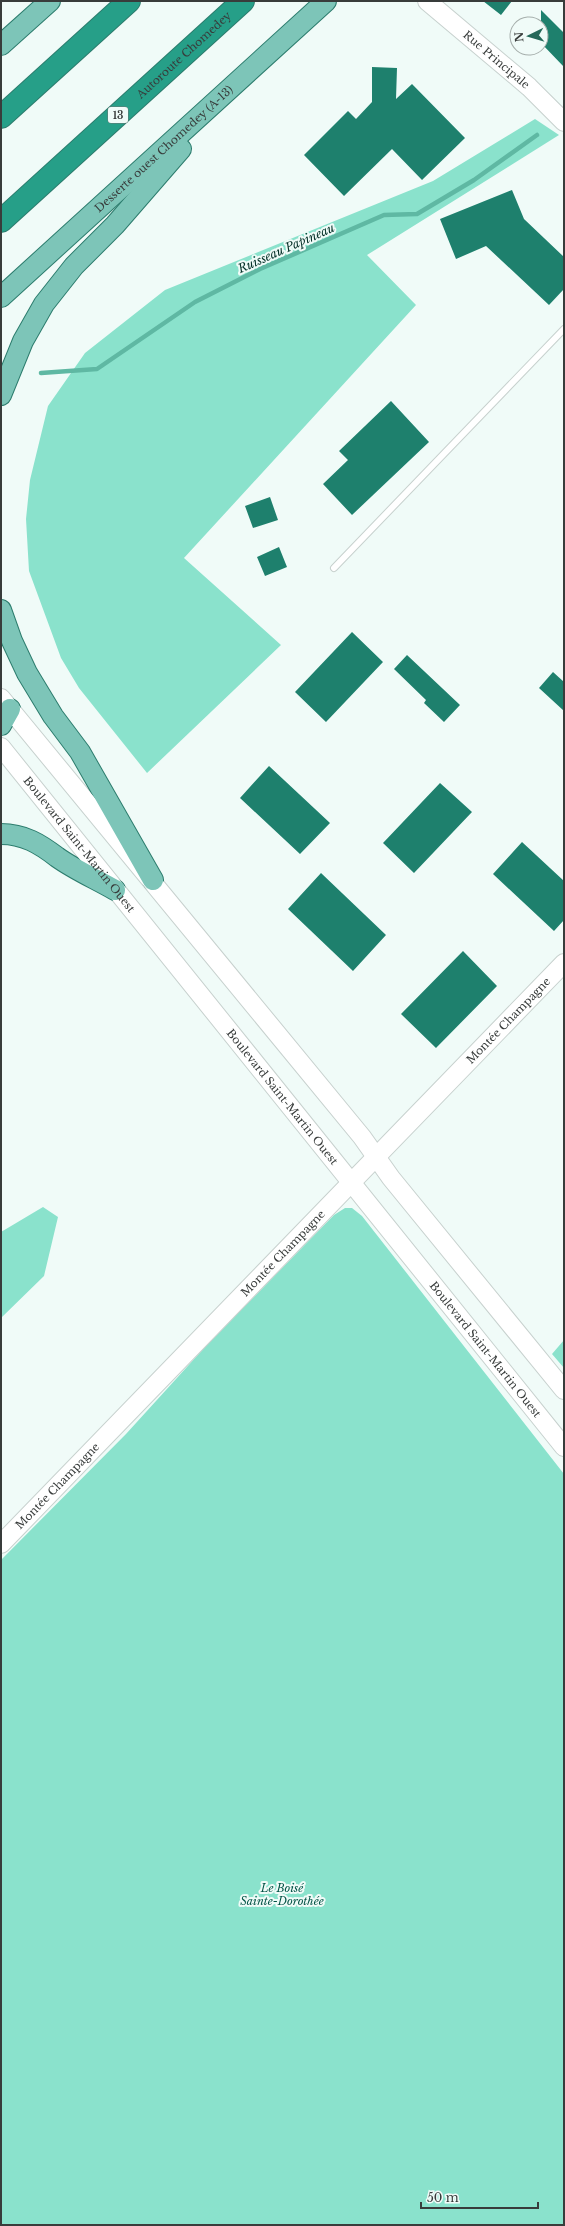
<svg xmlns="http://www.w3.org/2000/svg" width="565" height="2226" font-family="'Libre Baskerville',serif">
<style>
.green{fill:#8ae2cc}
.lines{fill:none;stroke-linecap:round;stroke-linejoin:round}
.stream{stroke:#5fb8a3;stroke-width:4.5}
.building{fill:#1e806d}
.lane-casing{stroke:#c7d1ce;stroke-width:8}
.secondary-casing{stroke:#c7d1ce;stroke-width:20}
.primary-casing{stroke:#2c7c6d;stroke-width:22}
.highway-casing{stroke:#2c7c6d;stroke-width:24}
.lane{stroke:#fff;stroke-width:6}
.secondary{stroke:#fff;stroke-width:18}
.primary{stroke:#7dc5b8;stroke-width:20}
.highway{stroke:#269f88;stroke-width:22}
.labels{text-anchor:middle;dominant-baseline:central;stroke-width:4;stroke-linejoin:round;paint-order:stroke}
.shield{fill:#f0fbf8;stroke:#6f7574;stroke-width:1}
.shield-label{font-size:10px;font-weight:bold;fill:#383c3b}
.street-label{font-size:11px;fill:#383c3b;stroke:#f0fbf8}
.park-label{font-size:11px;font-style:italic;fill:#035446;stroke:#f0fbf8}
.water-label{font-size:12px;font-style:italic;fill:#053128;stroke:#f0fbf8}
</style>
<rect width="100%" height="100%" fill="#f0fbf8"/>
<path class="green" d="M535 119 559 135 367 255 416 305 184 558 281 645 147 773 79 688 61 658 29 571 26 519 30 480 48 406 85 353 165 290 433 181Z
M43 1207 58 1217 44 1276 1 1318V1232Z
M345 1208H352L362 1216 564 1474V2225H1V1560L126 1434 206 1346 334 1215Z
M564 1340V1368L552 1354Z"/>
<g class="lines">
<path class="stream" d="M41 373 97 369 195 302 260 269 384 215 417 214 474 180 537 135"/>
</g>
<path class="building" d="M483 1H512L501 15Z
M541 10 564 33V67L541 43Z
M372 67 397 68 396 99 412 84 465 138 422 180 392 149 344 196 304 155 348 111 356 119 372 102Z
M512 190 524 219 564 257V289L549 305 486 246 456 259 440 219Z
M391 401 429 442 352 515 323 484 348 460 339 451Z
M270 497 278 520 253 528 245 506Z
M279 547 287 567 265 576 257 557Z
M352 632 383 662 326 722 295 692Z
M407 655 460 705 444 722 424 703 426 700 394 669Z
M553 672 564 682V711L539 688Z
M269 766 330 823 300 854 240 798Z
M440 783 472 812 414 873 383 843Z
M522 842 564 881V920L554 931 493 874Z
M321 873 386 935 353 971 288 909Z
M463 951 497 986 436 1048 401 1014Z"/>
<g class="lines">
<defs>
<path id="lane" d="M334 568 564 329"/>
<g id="secondary">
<path id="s1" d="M427 1 529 87 564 122"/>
<path d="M1 698 362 1137 391 1178 564 1390"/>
<path id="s2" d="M1 747 564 1447"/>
<path id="s3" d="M1 1544 564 963"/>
</g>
<g id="primary">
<path d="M1 45 50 1"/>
<path id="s4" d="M1 297 326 1"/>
<path d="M1 395 23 341 44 304 74 266 115 225 181 149"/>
<path d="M1 610 12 641 27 673 53 716 80 752 153 880"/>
<path d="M1 725 10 709"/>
<path d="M1 834C24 834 40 844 57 857 75 870 96 879 115 890"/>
</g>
<g id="highway">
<path d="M1 117 129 1"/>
<path id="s5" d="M1 221 243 1"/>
</g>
</defs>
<use href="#lane" class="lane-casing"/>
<use href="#secondary" class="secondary-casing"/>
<use href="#primary" class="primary-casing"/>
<use href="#highway" class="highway-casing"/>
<use href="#lane" class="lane"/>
<use href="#secondary" class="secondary"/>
<use href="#primary" class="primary"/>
<use href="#highway" class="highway"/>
</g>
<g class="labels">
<rect class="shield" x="108" y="107" width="20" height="16" rx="3"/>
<g class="shield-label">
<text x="118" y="115">13</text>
</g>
<g class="street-label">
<text stroke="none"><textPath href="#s5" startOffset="247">Autoroute Chomedey</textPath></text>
<text stroke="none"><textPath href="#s1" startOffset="91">Rue Principale</textPath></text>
<text stroke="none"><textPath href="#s4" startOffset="220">Desserte ouest Chomedey (A-13)</textPath></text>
<text stroke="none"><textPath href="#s2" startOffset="125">Boulevard Saint-Martin Ouest</textPath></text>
<text stroke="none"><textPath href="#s3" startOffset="729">Montée Champagne</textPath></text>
<text stroke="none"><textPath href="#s2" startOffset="449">Boulevard Saint-Martin Ouest</textPath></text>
<text stroke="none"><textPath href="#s3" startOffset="405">Montée Champagne</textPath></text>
<text stroke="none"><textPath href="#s2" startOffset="773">Boulevard Saint-Martin Ouest</textPath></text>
<text stroke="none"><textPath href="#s3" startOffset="81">Montée Champagne</textPath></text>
</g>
<g class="park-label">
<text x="282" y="1888">Le Boisé<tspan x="282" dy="13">Sainte-Dorothée</tspan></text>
</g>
<g class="water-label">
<text transform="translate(286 248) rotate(-24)">Ruisseau Papineau</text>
</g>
</g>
<rect width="565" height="2226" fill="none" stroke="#383c3b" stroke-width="4"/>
<g transform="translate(529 36) rotate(265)"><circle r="19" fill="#f0fbf8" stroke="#a6afac"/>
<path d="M0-3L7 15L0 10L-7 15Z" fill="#246859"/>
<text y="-6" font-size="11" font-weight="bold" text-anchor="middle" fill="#383c3b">N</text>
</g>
<path d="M421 2202v6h117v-6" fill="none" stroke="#383c3b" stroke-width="2"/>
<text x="427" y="2202" font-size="12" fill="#383c3b" stroke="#f0fbf8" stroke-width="3" paint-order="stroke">50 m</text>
</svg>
